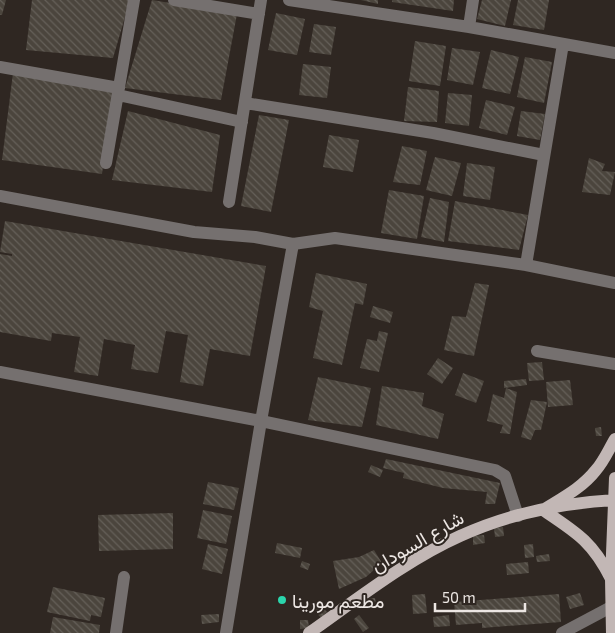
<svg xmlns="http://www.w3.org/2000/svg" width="615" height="633" font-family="'Exo 2',Vazirmatn,sans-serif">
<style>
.building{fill:url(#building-back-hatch)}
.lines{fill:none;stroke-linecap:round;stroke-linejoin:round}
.minor{stroke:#75706f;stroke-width:12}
.major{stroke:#c2b7b5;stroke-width:12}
.poi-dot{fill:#2bd5ac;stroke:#2f2722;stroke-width:2}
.labels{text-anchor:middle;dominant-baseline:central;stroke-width:4;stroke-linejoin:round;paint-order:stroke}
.street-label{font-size:19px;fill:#ece6e3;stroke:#2f2722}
.poi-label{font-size:19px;fill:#ece6e3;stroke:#2f2722;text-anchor:start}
</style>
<defs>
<pattern id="building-back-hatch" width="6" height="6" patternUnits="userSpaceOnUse" patternTransform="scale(1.25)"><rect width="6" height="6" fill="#4b453d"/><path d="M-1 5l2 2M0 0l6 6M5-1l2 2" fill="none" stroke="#656059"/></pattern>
</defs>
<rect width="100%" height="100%" fill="#2f2722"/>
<path class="building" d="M0 0H6L2 15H0Z
M32 0H130L113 58 26 50Z
M152 0 237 14 221 100 125 88Z
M361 0H378V4Z
M392 0H454L453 11 392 2Z
M482 0H511L505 26 477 19Z
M518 0H549L544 30 513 25Z
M276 13 305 19 297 55 268 50Z
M314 24 336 27 331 55 309 52Z
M415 41 446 46 440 86 409 81Z
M452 48 480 52 473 85 447 80Z
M491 50 519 57 510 94 482 88Z
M525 57 552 62 544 103 517 97Z
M303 64 331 67 327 98 299 95Z
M13 73 113 89 102 174 2 160Z
M408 87 439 91 437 122 404 121Z
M448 93 472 95 469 126 445 123Z
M486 100 515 107 507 135 479 128Z
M128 111 220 135 212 192 112 180Z
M521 111 545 114 540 140 517 136Z
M259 115 289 120 271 212 241 206Z
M329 135 359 140 353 172 323 167Z
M402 146 427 151 420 185 393 182Z
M435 157 461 163 452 196 426 190Z
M589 158 605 164 602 171 615 172 610 195 582 192Z
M467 163 495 167 490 200 463 196Z
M389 190 424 196 417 239 381 233Z
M430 198 449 202 444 242 421 237Z
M455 201 528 215 519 250 448 241Z
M5 221 266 266 250 356 210 349 203 386 180 382 188 335 166 331 158 373 131 369 135 345 104 339 98 376 74 372 80 337 52 333 51 341 0 332V254L12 256V254L0 252Z
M316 273 367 284 363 305 355 303 342 365 313 358 323 311 309 307Z
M475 283 489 285 474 356 444 350 452 316 466 317Z
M373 306 393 312 390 323 370 317Z
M379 331 388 333 379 372 360 368 367 339 377 341Z
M438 358 453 368 442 384 427 374Z
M542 362 544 380 529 381 527 363Z
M463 373 484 381 476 403 455 395Z
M318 377 371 388 362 427 308 420Z
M526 379 527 385 504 388V381Z
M570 380 573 405 548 407 546 382Z
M382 386 424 393 422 406 444 414 438 439 376 425Z
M506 388 517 392 510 434 500 433 503 425 487 421 493 394 504 398Z
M531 400 547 402 541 430H535L531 440 521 437Z
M601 427 602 436H596L595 428Z
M386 459 500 483 495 504H485L487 492 443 488 403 478 404 473 383 468Z
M371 465 383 470 380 477 368 472Z
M208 482 239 488 234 510 203 504Z
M203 510 232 516 226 544 197 538Z
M173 513V549L99 551 98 515Z
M503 527 504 536 495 537 494 528Z
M484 535 485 543 473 545V536Z
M277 543 302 548 300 558 275 553Z
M208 544 228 549 222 574 202 569Z
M533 544 534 557 525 558 524 545Z
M374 550 382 563 366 577 339 589 333 561 359 557Z
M549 554 550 561 537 562 536 556Z
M302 561 310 564 308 570 300 567Z
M528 562 529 573 507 575 506 564Z
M53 587 105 598 101 617 91 615 90 621 47 612Z
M580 593 584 605 570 609 566 597Z
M425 594 427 613 413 614 412 595Z
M559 594 561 622 482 628V623L456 625 454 602Z
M375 598 376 604 364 606V599Z
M318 603 327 612 321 618 312 608Z
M219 614V622L202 624 201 615Z
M359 615 369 628 363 632 354 619Z
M449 615 450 626 434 627 433 617Z
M53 617 100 625 99 633H50Z
M300 620H308L309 628 300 629Z"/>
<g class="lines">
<path class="minor" d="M174 0 259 14
M289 0 469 27 615 53
M469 27 473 0
M0 67 119 88
M118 95 242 122
M245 103 433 133 544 155
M106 163 134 0
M0 196 194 232 255 237 293 244 335 238 526 265 615 283
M229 202 261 0
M526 265 563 44
M537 351 615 364
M0 372 261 421 495 470 505 476 518 516
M116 633 124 577
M226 633 261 421 293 244
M562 633 611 607"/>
<path class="major" d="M611 579C593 542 576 532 543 510 562 498 582 488 596 470 604 461 609 449 615 439
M309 633C356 600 408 559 460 536 508 514 562 503 615 500
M612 633 611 579 615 478"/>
</g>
<circle class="poi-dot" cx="282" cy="600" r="5"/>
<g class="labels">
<g class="street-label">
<text transform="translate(417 541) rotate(-30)">شارع السودان</text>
</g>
<g class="poi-label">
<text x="292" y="600">مطعم مورينا</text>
</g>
</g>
<path d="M435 603v8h90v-8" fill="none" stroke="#ece6e3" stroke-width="2.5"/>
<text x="442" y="603" font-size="15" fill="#ece6e3" stroke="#2f2722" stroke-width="4" paint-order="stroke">50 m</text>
</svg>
